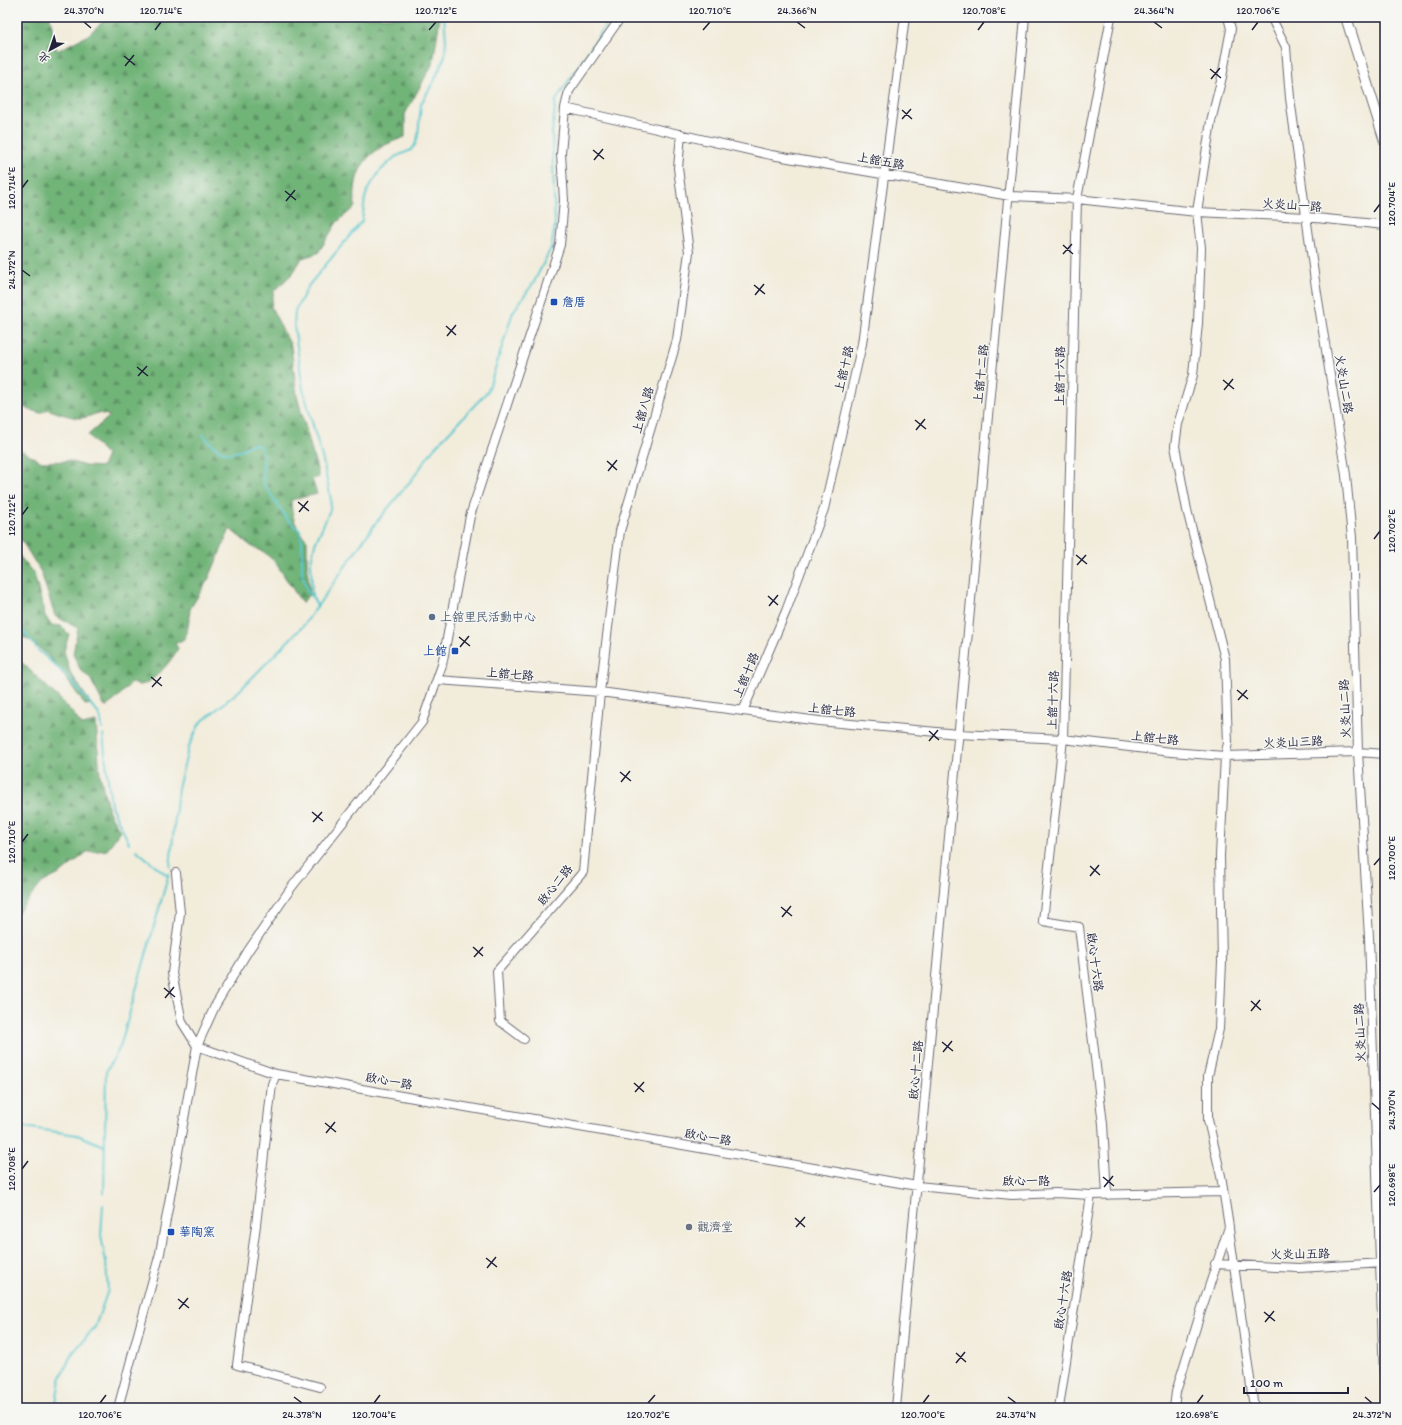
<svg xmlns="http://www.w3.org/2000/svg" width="1402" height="1425" font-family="Itim,'LXGW WenKai TC',sans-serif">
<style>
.forest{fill:url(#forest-firs);stroke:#4a6b5a}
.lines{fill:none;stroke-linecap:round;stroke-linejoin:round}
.stream{stroke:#5bc8cf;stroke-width:2}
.minor-casing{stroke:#6b6973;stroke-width:10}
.major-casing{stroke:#6b6973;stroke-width:12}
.minor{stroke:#fff;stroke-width:8}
.major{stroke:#fff;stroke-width:10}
.ticks{fill:none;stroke:#22223b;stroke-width:1.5}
.transit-dot{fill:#1a4fb4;stroke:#f6f6f2;stroke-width:1.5}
.service-dot{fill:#5c6f8a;stroke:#f6f6f2;stroke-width:1.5}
.worship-dot{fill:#6b7280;stroke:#f6f6f2;stroke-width:1.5}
.labels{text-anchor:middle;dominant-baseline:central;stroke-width:3;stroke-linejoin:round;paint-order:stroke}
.street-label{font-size:12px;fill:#22223b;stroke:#f6f6f2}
.transit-label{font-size:12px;fill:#164399;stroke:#f6f6f2;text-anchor:start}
.service-label{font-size:12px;fill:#4e5e75;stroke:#f6f6f2;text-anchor:start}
.worship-label{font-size:12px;fill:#5b616d;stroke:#f6f6f2;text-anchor:start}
.neatline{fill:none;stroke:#22223b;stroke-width:1.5}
.ticks-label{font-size:10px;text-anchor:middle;fill:#22223b}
</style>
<defs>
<pattern id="forest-firs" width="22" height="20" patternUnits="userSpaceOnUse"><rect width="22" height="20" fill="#71b478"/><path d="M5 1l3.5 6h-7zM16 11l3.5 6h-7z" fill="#5c9264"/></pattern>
</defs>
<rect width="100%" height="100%" fill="#f6f6f2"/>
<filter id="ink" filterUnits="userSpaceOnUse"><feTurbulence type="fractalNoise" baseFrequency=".025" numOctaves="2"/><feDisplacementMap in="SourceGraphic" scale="8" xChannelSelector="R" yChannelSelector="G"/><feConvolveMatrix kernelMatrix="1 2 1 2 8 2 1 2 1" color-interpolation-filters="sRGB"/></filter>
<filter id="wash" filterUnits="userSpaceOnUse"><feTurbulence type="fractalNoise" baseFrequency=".012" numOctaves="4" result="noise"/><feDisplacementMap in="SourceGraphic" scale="16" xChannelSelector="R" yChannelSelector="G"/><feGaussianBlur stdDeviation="0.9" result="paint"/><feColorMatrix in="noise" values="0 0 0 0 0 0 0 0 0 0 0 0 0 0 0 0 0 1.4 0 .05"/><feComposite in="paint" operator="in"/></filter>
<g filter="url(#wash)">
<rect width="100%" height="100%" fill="#f2ecdb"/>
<path class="forest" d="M17 17H50L57 51 88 35 108 17H440L433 63 405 114V137C368 149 352 167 355 207L337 222 318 253 302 258 293 273 274 291 271 307 291 346 297 396 319 477 312 479 317 494 291 500C291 515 296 530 307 540V567L310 594 302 603 275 562 264 552 251 546 230 529 209 578 190 609 188 627 184 639 175 644 178 648C173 659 153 684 140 685 137 685 133 683 131 683L114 701 105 707 91 680 80 669 73 654 78 628 55 616 41 572 17 533V474L22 464 17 460V448L42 462 69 461 85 466 102 467 107 455 88 435 110 416C93 410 96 416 82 418 76 419 54 412 48 409L40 413 27 409 17 402Z
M17 553 34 574 45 616 51 625 61 626 69 634 64 651 70 672 91 704 85 705C70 684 43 641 17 635Z
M17 658 65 704 82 725 96 722 100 775 109 812 120 831 107 850 87 852 61 873 42 883 17 913Z"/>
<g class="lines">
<path class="stream" d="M203 435C213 446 223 458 239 451 244 449 248 445 254 444L261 447 263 454V483L288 520 300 531 302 540V574L308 593 312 596
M317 606 312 596 311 561 315 544 330 510 331 500 323 461 303 389 294 325 295 311 309 285 362 221 365 198 368 189 380 171 395 157 411 150 415 145 418 136 421 104 435 79 445 56 446 40 444 17
M17 628 25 633 39 651 67 676 98 713 101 719 102 729
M103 735 111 806 129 843
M136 850 168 876
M170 867 178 788 189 746 200 723 239 691 304 625 375 524 413 478 434 448 488 391 513 312 534 282 551 248 555 226 552 132 556 100 611 17
M17 1126 77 1135 104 1146
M104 1193 106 1072 120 1047 169 873
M55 1408 60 1380 71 1355 95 1327 108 1290 106 1262 101 1235 103 1205"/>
</g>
</g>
<g filter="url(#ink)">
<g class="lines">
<defs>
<path id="minor" d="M1271 17 1286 47 1290 98 1315 281 1346 475 1352 538 1358 752 1369 937 1385 1408
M565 108 771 155 1010 196 1077 199 1197 212 1306 217 1385 225
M438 680 600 692 819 721 958 734 1063 739 1171 752 1225 756 1358 752 1385 754
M743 711 786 611 824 509 862 344 905 17
M176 873 180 913 172 973 182 1022 197 1046 276 1074 917 1186 1012 1195 1055 1193 1091 1195 1222 1192
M524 1039 500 1021 497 971 583 872 600 692 620 531 677 340 689 252 678 168 681 134
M276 1074 272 1084 256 1225 237 1365 320 1387
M1107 1195 1103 1124 1079 927 1043 921 1063 739 1077 199 1111 17
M1229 1229 1254 1408
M1215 1264 1299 1268 1384 1263
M118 1408 160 1253 197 1046 215 1006 248 951 291 888 422 722 442 665 470 516 560 245 564 200 561 154 565 108 569 91 621 17
M896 1408 1025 17
M1059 1408 1091 1195
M1174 1408 1176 1392 1201 1311 1229 1227 1221 1176 1208 1120V1076L1219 1029 1222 962 1220 856 1225 756 1228 743 1225 659 1187 510 1175 446 1178 424 1193 375 1198 323 1201 248 1197 212 1211 121 1222 77 1231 29 1228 17"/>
<path id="major" d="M1346 17 1385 141"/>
</defs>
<use href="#minor" class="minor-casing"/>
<use href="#major" class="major-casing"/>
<use href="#minor" class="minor"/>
<use href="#major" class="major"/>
</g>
</g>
<path class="ticks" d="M84 22 91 28M797 22 805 28M1154 22 1162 28M155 30 161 22M429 30 436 22M703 30 710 22M978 30 984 22M1252 30 1258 22M124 56 135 65M125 66 134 55M1210 69 1221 78M1211 79 1220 68M902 110 912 119M902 119 911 109M593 150 604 159M594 160 603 149M22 188 28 180M285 191 296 200M286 201 295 190M1374 212 1380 204M1063 245 1073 254M1063 254 1072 244M22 270 30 276M754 285 765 294M755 295 764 284M446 326 456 335M447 336 456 325M137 367 148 376M138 376 147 366M1223 380 1234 389M1224 390 1233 379M915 420 926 429M916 430 925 419M607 461 617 470M608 471 617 460M298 502 309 511M299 512 308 501M22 515 28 507M1374 539 1380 531M1076 555 1087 564M1077 565 1086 555M768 596 778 605M769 606 778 595M459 637 470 646M460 647 469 636M151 677 162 686M152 687 161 677M1237 690 1248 699M1238 700 1247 690M929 731 939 740M929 741 938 730M620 772 631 781M621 782 630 771M312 812 323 821M313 822 322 812M22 842 28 834M1374 865 1380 858M1090 866 1100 875M1090 876 1099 865M781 907 792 916M782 917 791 906M473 947 483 956M474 957 483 947M164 988 175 997M165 998 174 987M1251 1001 1261 1010M1251 1011 1260 1000M942 1042 953 1051M943 1052 952 1041M634 1083 644 1092M635 1092 644 1082M1372 1103 1380 1110M325 1123 336 1132M326 1133 335 1122M22 1169 28 1161M1103 1177 1114 1186M1104 1187 1113 1176M1374 1192 1380 1185M795 1218 805 1227M796 1227 805 1217M486 1258 497 1267M487 1268 496 1257M178 1299 189 1308M179 1309 188 1298M1264 1312 1275 1321M1265 1322 1274 1311M956 1353 966 1362M956 1363 965 1352M294 1397 302 1403M1008 1397 1016 1403M1365 1397 1372 1403M100 1403 106 1395M374 1403 380 1395M648 1403 655 1395M923 1403 929 1395M1197 1403 1203 1395"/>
<g class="transit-dot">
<rect x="550" y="298" width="8" height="8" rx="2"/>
<rect x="451" y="647" width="8" height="8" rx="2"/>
<rect x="167" y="1228" width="8" height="8" rx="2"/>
</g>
<circle class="service-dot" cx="432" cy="617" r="4"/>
<circle class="worship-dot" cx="689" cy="1227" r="4"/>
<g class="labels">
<g class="street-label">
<text transform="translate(881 161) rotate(10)">上舘五路</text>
<text transform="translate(1292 205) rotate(4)">火炎山一路</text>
<text transform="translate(844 369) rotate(-77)">上舘十路</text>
<text transform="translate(981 374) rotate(-84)">上舘十二路</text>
<text transform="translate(1060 376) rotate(-89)">上舘十六路</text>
<text transform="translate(1344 384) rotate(81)">火炎山二路</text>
<text transform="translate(643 410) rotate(-74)">上舘八路</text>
<text transform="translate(510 674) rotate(5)">上舘七路</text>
<text transform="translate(746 675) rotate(-67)">上舘十路</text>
<text transform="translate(1053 700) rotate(-88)">上舘十六路</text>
<text transform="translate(1345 709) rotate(-92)">火炎山二路</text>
<text transform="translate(832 710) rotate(6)">上舘七路</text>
<text transform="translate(1155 738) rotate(6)">上舘七路</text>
<text transform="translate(1293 742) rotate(-2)">火炎山三路</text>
<text transform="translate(555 885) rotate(-51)">啟心二路</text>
<text transform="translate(1095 962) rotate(83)">啟心十六路</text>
<text transform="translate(1360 1033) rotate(-92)">火炎山二路</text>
<text transform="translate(916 1070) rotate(-85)">啟心十二路</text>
<text transform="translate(389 1081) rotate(10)">啟心一路</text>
<text transform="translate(708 1137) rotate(10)">啟心一路</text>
<text x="1026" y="1181">啟心一路</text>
<text transform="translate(1300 1254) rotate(-1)">火炎山五路</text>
<text transform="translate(1063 1300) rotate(-81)">啟心十六路</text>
</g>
<g class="transit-label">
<text x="562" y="302">詹厝</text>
<text x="447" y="651" text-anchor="end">上館</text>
<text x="179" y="1232">華陶窯</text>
</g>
<g class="service-label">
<text x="440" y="617">上舘里民活動中心</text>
</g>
<g class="worship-label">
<text x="697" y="1227">觀濟堂</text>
</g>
</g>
<rect width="1402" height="1425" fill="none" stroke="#f6f6f2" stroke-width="44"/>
<g transform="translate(50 50) rotate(220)" stroke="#f6f6f2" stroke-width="3" paint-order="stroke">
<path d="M0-3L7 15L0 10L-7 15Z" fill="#22223b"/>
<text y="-6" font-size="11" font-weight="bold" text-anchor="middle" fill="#22223b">北</text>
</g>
<path d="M1244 1387v6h104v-6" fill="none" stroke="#22223b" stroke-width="2"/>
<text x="1250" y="1387" font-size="12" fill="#22223b" stroke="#f6f6f2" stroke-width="3" paint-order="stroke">100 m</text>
<rect x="22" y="22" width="1358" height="1381" class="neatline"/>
<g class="ticks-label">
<text x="84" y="14">24.370°N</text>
<text x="161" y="14">120.714°E</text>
<text x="436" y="14">120.712°E</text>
<text x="710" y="14">120.710°E</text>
<text x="797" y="14">24.366°N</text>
<text x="984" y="14">120.708°E</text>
<text x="1154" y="14">24.364°N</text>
<text x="1258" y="14">120.706°E</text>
<text transform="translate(11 188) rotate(-90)" y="4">120.714°E</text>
<text transform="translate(1391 204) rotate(-90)" y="4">120.704°E</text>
<text transform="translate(11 270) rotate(-90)" y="4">24.372°N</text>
<text transform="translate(11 515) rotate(-90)" y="4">120.712°E</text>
<text transform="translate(1391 531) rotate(-90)" y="4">120.702°E</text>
<text transform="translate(11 842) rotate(-90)" y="4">120.710°E</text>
<text transform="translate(1391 858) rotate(-90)" y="4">120.700°E</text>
<text transform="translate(1391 1110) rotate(-90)" y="4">24.370°N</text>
<text transform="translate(11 1169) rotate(-90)" y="4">120.708°E</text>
<text transform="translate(1391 1185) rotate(-90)" y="4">120.698°E</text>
<text x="100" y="1418">120.706°E</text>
<text x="302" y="1418">24.378°N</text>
<text x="374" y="1418">120.704°E</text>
<text x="648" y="1418">120.702°E</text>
<text x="923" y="1418">120.700°E</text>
<text x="1016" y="1418">24.374°N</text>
<text x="1197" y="1418">120.698°E</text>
<text x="1372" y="1418">24.372°N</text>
</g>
</svg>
